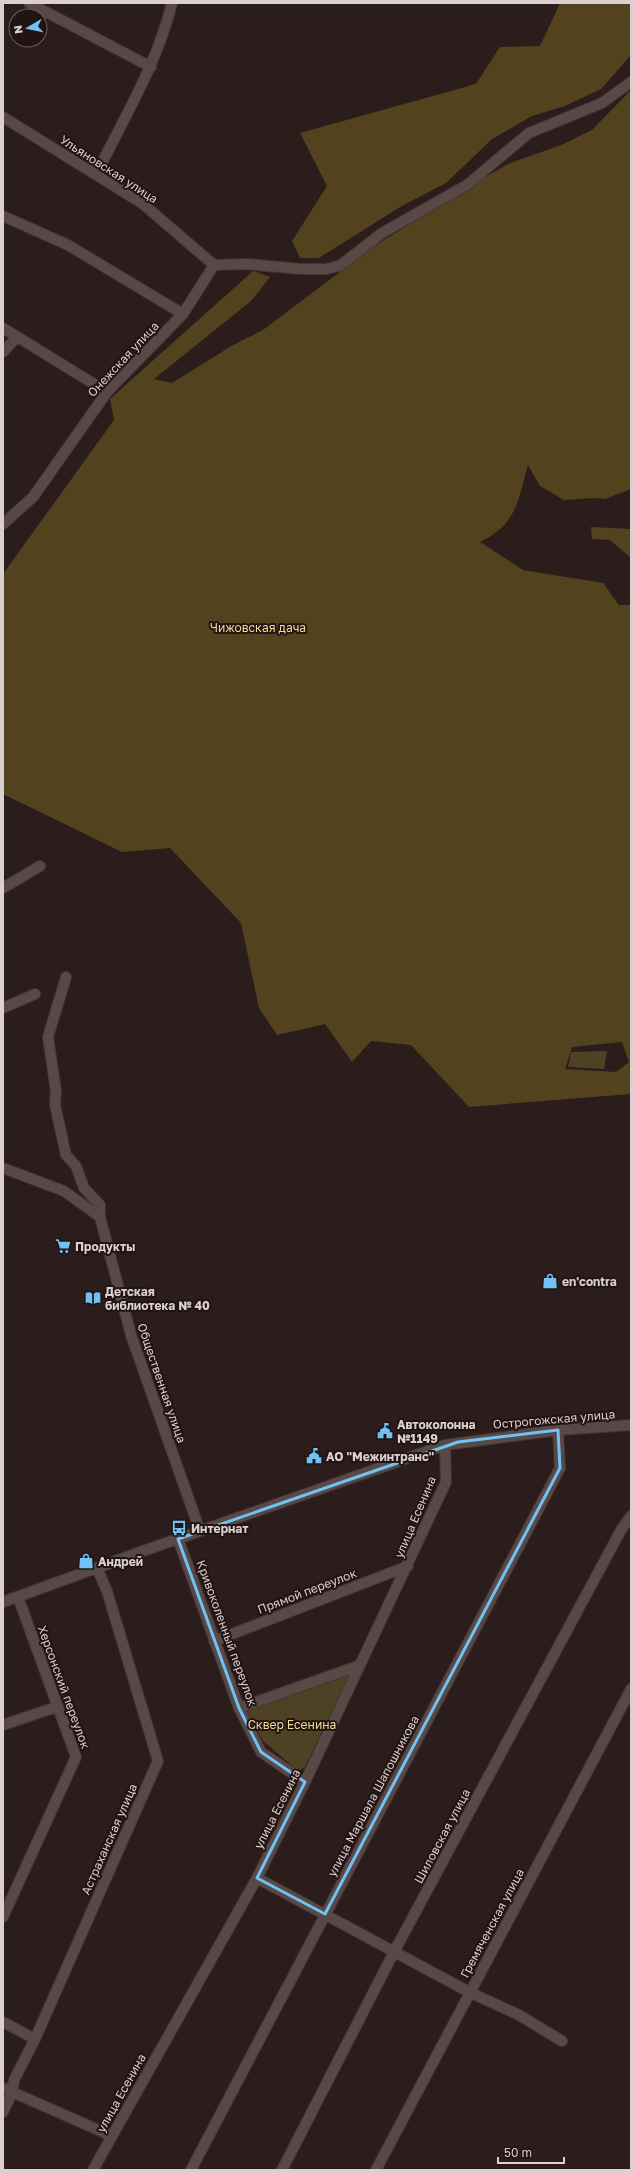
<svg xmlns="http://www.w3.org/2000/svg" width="634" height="2173" font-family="'Golos Text',sans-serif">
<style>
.green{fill:#4e4225}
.forest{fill:#52431e;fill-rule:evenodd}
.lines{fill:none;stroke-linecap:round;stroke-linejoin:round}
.minor-casing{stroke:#433736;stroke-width:12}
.minor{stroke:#584846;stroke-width:10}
.marked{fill:none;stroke:#70c2f4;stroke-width:3;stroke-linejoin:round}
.labels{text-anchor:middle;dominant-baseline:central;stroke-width:4;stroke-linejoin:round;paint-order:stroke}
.street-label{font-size:12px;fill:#dad0cf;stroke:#211412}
.park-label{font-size:12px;fill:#f4d998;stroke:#211412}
.poi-label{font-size:12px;font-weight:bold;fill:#dad0cf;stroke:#211412;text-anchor:start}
</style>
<rect width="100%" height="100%" fill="#2b1d1b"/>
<path class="green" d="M607 1051 604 1069 568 1067 571 1052Z
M351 1671 305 1767 298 1771 263 1741 245 1708Z"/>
<path class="forest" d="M560 3H631V55L601 89 565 106 532 116 492 139 446 183 400 207 319 258H300L292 241 327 186 300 133 476 84 500 47 540 46Z
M631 90V489L605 499 594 498 564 500 540 486 528 465C518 501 517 524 480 542L523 570 603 583 619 605H631V1094L469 1107 411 1045 371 1041 352 1062 325 1024 277 1035 259 1008 241 923 170 848 122 852 3 794V574L114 420 110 399 253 271 270 277 251 301 154 379 172 383 233 345 263 330 373 247 480 180 508 164 561 145 592 130ZM622 1042 629 1062 616 1072 565 1069 572 1047Z
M591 527 631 529V558L610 540 592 539Z"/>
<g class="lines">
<defs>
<path id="minor" d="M29 3 151 67
M3 117 143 204 214 265
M89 170 103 161C129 109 158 60 172 3
M3 216 68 245 183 314
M214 265 247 264 301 269H327L341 265 382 233 467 185 529 133 602 103 631 82
M3 328 107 392
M3 352 17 337
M3 524 33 497 107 392 183 314 214 265
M3 888 40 866
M66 977 48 1037 56 1091 55 1105 66 1155 76 1166 84 1188 100 1205V1217L131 1335 200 1531
M3 1008 35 994
M3 1168 64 1191 100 1217
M178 1539 239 1708 261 1752 305 1782
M3 1602 146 1550 445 1445 558 1430 631 1425
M214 1641 408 1566
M239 1708 358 1666
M3 1725 56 1707
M257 1878 469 1992 519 2015 562 2041
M3 1917 76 1757 18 1597
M3 2022 35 2039
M3 2088 112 2136
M3 2112 12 2093 14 2080 35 2039 158 1761 107 1591 97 1568
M93 2170 257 1878 305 1782 446 1482 445 1445
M191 2170 560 1468 558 1430
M282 2170 394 1952 621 1530 631 1516
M376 2170 631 1689"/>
</defs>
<use href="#minor" class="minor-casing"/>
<use href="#minor" class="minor"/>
</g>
<path class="marked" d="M558 1430 560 1468 325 1914 257 1878 305 1782 261 1752 239 1708 178 1539 458 1442Z"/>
<defs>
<symbol id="supermarket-bare" viewBox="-9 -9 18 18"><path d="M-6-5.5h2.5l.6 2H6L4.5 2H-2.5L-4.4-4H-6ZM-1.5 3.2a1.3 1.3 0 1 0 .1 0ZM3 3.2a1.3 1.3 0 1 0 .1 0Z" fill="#70c2f4" stroke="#211412" stroke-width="2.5" paint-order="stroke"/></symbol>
<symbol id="shop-bare" viewBox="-9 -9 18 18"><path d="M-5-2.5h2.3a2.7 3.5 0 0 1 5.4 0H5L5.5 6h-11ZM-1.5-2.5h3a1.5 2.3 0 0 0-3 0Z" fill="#70c2f4" stroke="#211412" stroke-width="2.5" paint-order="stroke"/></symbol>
<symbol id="library-bare" viewBox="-9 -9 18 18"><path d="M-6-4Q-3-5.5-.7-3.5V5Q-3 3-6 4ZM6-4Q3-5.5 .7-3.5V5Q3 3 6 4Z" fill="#70c2f4" stroke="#211412" stroke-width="2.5" paint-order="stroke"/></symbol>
<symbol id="civic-bare" viewBox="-9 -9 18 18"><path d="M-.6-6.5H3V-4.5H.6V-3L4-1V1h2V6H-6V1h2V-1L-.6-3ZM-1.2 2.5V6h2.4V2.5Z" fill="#70c2f4" stroke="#211412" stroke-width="2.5" paint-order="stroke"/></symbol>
<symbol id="bus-bare" viewBox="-9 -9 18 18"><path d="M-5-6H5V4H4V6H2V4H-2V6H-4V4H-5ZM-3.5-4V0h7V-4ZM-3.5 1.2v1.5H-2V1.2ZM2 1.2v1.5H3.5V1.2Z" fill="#70c2f4" stroke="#211412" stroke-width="2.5" paint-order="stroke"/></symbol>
</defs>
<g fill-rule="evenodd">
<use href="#supermarket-bare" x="52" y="1235" width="22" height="22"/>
<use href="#shop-bare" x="539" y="1270" width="22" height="22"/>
<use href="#library-bare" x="82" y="1287" width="22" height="22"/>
<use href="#civic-bare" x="374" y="1420" width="22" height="22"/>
<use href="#civic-bare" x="303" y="1445" width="22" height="22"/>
<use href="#bus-bare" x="168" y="1517" width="22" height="22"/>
<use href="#shop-bare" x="75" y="1550" width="22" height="22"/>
</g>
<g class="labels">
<g class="street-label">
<text transform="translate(109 169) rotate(33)">Ульяновская улица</text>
<text transform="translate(123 359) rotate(-47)">Онежская улица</text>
<text transform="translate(162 1383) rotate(71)">Общественная улица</text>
<text transform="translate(554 1419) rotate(-5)">Острогожская улица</text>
<text transform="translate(415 1517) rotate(-67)">улица Есенина</text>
<text transform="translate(307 1591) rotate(-21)">Прямой переулок</text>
<text transform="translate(227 1633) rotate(70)">Кривоколенный переулок</text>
<text transform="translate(64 1687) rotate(70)">Херсонский переулок</text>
<text transform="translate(373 1796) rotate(-62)">улица Маршала Шапошникова</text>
<text transform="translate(277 1809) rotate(-63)">улица Есенина</text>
<text transform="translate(442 1836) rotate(-62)">Шиловская улица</text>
<text transform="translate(109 1839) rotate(-66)">Астраханская улица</text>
<text transform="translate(492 1923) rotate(-62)">Гремяченская улица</text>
<text transform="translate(121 2093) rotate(-61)">улица Есенина</text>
</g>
<g class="park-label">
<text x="258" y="627">Чижовская дача</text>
<text x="292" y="1724">Сквер Есенина</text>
</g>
<g class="poi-label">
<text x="75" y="1246">Продукты</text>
<text x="562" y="1281">en'contra</text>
<text x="105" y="1291">Детская<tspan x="105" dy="14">библиотека № 40</tspan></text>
<text x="397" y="1424">Автоколонна<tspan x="397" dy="14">№1149</tspan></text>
<text x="326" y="1456">АО "Межинтранс"</text>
<text x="191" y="1528">Интернат</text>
<text x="98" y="1561">Андрей</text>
</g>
</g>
<rect width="634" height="2173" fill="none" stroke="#dad0cf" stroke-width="8"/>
<g transform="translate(28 28) rotate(261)"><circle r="19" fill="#211412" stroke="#6b5f5e"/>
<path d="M0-3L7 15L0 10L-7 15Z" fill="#70c2f4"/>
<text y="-6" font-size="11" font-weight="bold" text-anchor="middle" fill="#dad0cf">N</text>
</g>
<path d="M498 2157v6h66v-6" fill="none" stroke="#dad0cf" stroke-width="2"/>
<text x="504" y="2157" font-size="12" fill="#dad0cf" stroke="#211412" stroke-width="3" paint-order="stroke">50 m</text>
</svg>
